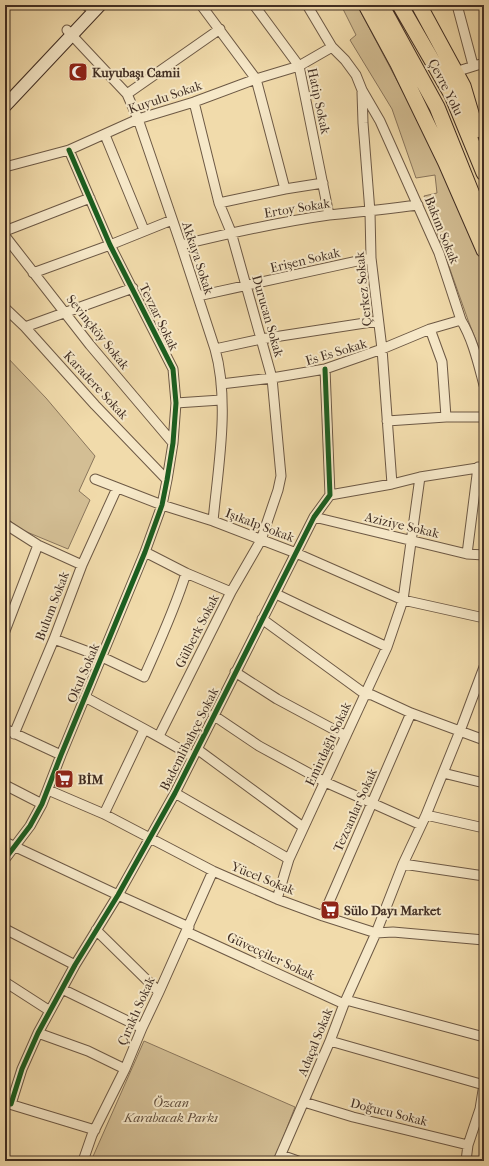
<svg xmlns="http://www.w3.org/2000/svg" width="489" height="1166" font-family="'IM FELL French Canon',serif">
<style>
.green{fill:#d3be94;stroke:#8a765c}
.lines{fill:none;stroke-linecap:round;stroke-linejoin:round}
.minor-casing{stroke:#6d5945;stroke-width:11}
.secondary-casing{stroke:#412e23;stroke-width:14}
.trunk-casing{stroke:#412e23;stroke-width:17}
.minor{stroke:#f6e8c8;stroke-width:9}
.secondary{stroke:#f6e8c8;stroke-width:12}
.trunk{stroke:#f1dbab;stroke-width:15}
.cycleway-casing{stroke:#f6e8c8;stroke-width:8}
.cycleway{stroke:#1b5e20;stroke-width:5}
.labels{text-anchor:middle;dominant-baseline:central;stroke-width:4;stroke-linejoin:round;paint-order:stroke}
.poi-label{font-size:13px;font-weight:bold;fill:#412e23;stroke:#f6e8c8;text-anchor:start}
.street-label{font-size:13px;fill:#412e23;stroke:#f6e8c8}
.park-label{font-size:13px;font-style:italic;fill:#5e4b3a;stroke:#f6e8c8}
</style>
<rect width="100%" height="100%" fill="#f1dbab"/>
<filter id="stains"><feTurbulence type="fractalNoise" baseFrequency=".005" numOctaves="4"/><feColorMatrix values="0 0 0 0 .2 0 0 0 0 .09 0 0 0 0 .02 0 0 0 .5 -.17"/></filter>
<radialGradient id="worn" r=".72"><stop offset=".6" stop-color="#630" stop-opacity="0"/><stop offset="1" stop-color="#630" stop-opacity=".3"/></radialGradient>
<path class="green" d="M341 5H357L420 124 484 263V361L468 320 424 196 437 193 435 175 416 178 392 109 350 40 356 35Z
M5 355 46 398 95 456 79 491 90 500 68 549 22 530 5 517Z
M144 1041 295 1107 274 1161H91Z"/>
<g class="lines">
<defs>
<path id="minor" d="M85 5 95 10
M201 5 256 79 285 189
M254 5 299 66 329 215
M307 5 332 47 345 60 356 75 362 90 380 121 439 253 461 320C473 340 478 363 484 385
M457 5 473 65
M67 30 127 94 138 119 181 245 215 349C230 402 218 468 213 521
M455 72 484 63
M362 92 363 123 370 212 371 258 382 349 392 484
M127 94 220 29
M473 120 484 118
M105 135 144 230
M5 167 69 150 138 119 194 102 256 79 299 66 332 47
M219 203 285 189 323 183
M5 231 90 198
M5 236 90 345 173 443
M181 245C230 233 279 222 329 215 359 212 388 209 418 205
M33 273 110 245 172 220
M198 296 371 258
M5 308 25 327 95 405 167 480
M25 327 133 288
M430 329 442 362 446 417
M215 349 261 339 378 321
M221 384 272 378 325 369 382 349 430 329 461 320
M176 403 221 400
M387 421 446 417H484
M95 479 162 505 213 521 296 553 403 600 484 618
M330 495 392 484 420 477 484 467
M314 517 467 554 484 555
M5 524 38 545 82 565
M145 552 186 573 231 592
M467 554 478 467
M276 594 387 647
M262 619 365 694 372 695 411 713 484 740
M5 631 38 545
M54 639 102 657 144 677C159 643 175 609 186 573
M235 672 277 699 346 736
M85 697C121 717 158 735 193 757
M213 715 259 746 325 782 421 825
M5 729 61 755
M14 734 54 639 82 565 117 488
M159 736 231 592 261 540 278 490 281 476 272 378 231 232 219 203 194 102
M197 749 303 827
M443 773 484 783
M5 785 42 804
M48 790 104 814 213 871 277 899 323 916 376 933 393 932 484 940
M175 793 289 859
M104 814 144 730
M426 815 484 828
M5 842 118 895 189 927
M5 859 30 826 42 804 61 755 145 552 162 505 167 480 173 443 176 403 173 369 110 245 69 150
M403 864 484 876
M277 899 289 859 387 647 403 600 420 477
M323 916 411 713
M5 929 75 965
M96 930 159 992
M187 932 344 1004
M5 982 50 1011
M62 989 142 1028
M346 1000 484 1037
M38 1033 88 1051 125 1069
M330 1041 484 1085
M304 1102 353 1117 468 1145
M6 1103 95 1130
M11 1104 22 1069 38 1033 75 965 118 895 175 793 314 517 330 495 325 369
M281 1155 298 1161
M83 1161 92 1135 125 1069 142 1028 159 992 213 871
M278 1161 330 1041 344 1004 376 933 403 864 426 815 460 731 484 667
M466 1161 468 1145 480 1109 484 1084"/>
<path id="secondary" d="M5 106 100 5"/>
<path id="trunk" d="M366 5 398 64 446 163 484 250
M381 5 437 107 484 224
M400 5 452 95 484 173
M419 5 463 86 476 130"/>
</defs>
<use href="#minor" class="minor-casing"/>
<use href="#secondary" class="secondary-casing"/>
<use href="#trunk" class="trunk-casing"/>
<use href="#minor" class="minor"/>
<use href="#secondary" class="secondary"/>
<use href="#trunk" class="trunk"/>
<defs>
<path id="cycleway" d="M5 859 30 826 42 804 61 755 145 552 162 505 167 480 173 443 176 403 173 369 110 245 69 150
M11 1104 22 1069 38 1033 75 965 118 895 175 793 314 517 330 495 325 369"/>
</defs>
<use href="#cycleway" class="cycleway-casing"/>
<use href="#cycleway" class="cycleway"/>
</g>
<defs>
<symbol id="mosque-square" viewBox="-11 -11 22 22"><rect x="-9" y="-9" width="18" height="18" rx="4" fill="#8f2418" stroke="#f6e8c8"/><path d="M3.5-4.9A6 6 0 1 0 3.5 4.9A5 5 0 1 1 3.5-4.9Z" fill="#fff"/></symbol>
<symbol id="supermarket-square" viewBox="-11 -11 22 22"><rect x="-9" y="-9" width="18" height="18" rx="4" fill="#8f2418" stroke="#f6e8c8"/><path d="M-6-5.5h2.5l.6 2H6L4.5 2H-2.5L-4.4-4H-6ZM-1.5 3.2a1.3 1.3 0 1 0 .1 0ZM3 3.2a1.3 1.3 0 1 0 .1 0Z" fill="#fff"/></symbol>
</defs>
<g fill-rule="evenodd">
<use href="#mosque-square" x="67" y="61" width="22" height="22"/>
<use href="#supermarket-square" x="53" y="768" width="22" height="22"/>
<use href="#supermarket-square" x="319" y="899" width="22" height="22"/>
</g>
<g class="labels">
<g class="poi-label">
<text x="92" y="72">Kuyubaşı Camii</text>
<text x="78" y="779">BİM</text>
<text x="344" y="910">Sülo Dayı Market</text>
</g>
<g class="street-label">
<text transform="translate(446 87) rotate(63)">Çevre Yolu</text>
<text transform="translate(165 97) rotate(-19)">Kuyulu Sokak</text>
<text transform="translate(319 101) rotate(78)">Hatip Sokak</text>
<text transform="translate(297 208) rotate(-9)">Ertoy Sokak</text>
<text transform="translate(442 230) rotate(68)">Bakım Sokak</text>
<text transform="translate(198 258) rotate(72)">Akkaya Sokak</text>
<text transform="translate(305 260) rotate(-13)">Erişen Sokak</text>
<text transform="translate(363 289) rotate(-96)">Çerkez Sokak</text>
<text transform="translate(268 316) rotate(74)">Durucan Sokak</text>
<text transform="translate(159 317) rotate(64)">Tevzar Sokak</text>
<text transform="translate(98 332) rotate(51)">Sevinçköy Sokak</text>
<text transform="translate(336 352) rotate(-17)">Es Es Sokak</text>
<text transform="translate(96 385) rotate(47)">Karadere Sokak</text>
<text transform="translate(260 525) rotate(21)">Işıkalp Sokak</text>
<text transform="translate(402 525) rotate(13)">Aziziye Sokak</text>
<text transform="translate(52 606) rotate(-69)">Bulum Sokak</text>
<text transform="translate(197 631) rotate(-63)">Gülberk Sokak</text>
<text transform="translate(83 673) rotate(-67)">Okul Sokak</text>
<text transform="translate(189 739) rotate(-63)">Bademlibahçe Sokak</text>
<text transform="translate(328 744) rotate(-65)">Emirdağlı Sokak</text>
<text transform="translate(355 810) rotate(-66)">Tezcanlar Sokak</text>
<text transform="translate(263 878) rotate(22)">Yücel Sokak</text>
<text transform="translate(271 956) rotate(25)">Güvecçiler Sokak</text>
<text transform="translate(136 1011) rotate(-66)">Çıraklı Sokak</text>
<text transform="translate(315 1042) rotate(-68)">Adaçal Sokak</text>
<text transform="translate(389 1112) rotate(14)">Doğucu Sokak</text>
</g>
<g class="park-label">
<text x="171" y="1102">Özcan<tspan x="171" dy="15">Karabacak Parkı</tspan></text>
</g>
</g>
<rect width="489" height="1166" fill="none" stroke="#f1dbab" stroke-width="20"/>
<rect x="6" y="6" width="477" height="1154" fill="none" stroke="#412e23" stroke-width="2"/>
<rect x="10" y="10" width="469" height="1146" fill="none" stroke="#412e23"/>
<rect width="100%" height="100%" filter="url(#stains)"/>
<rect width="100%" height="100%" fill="url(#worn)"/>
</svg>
